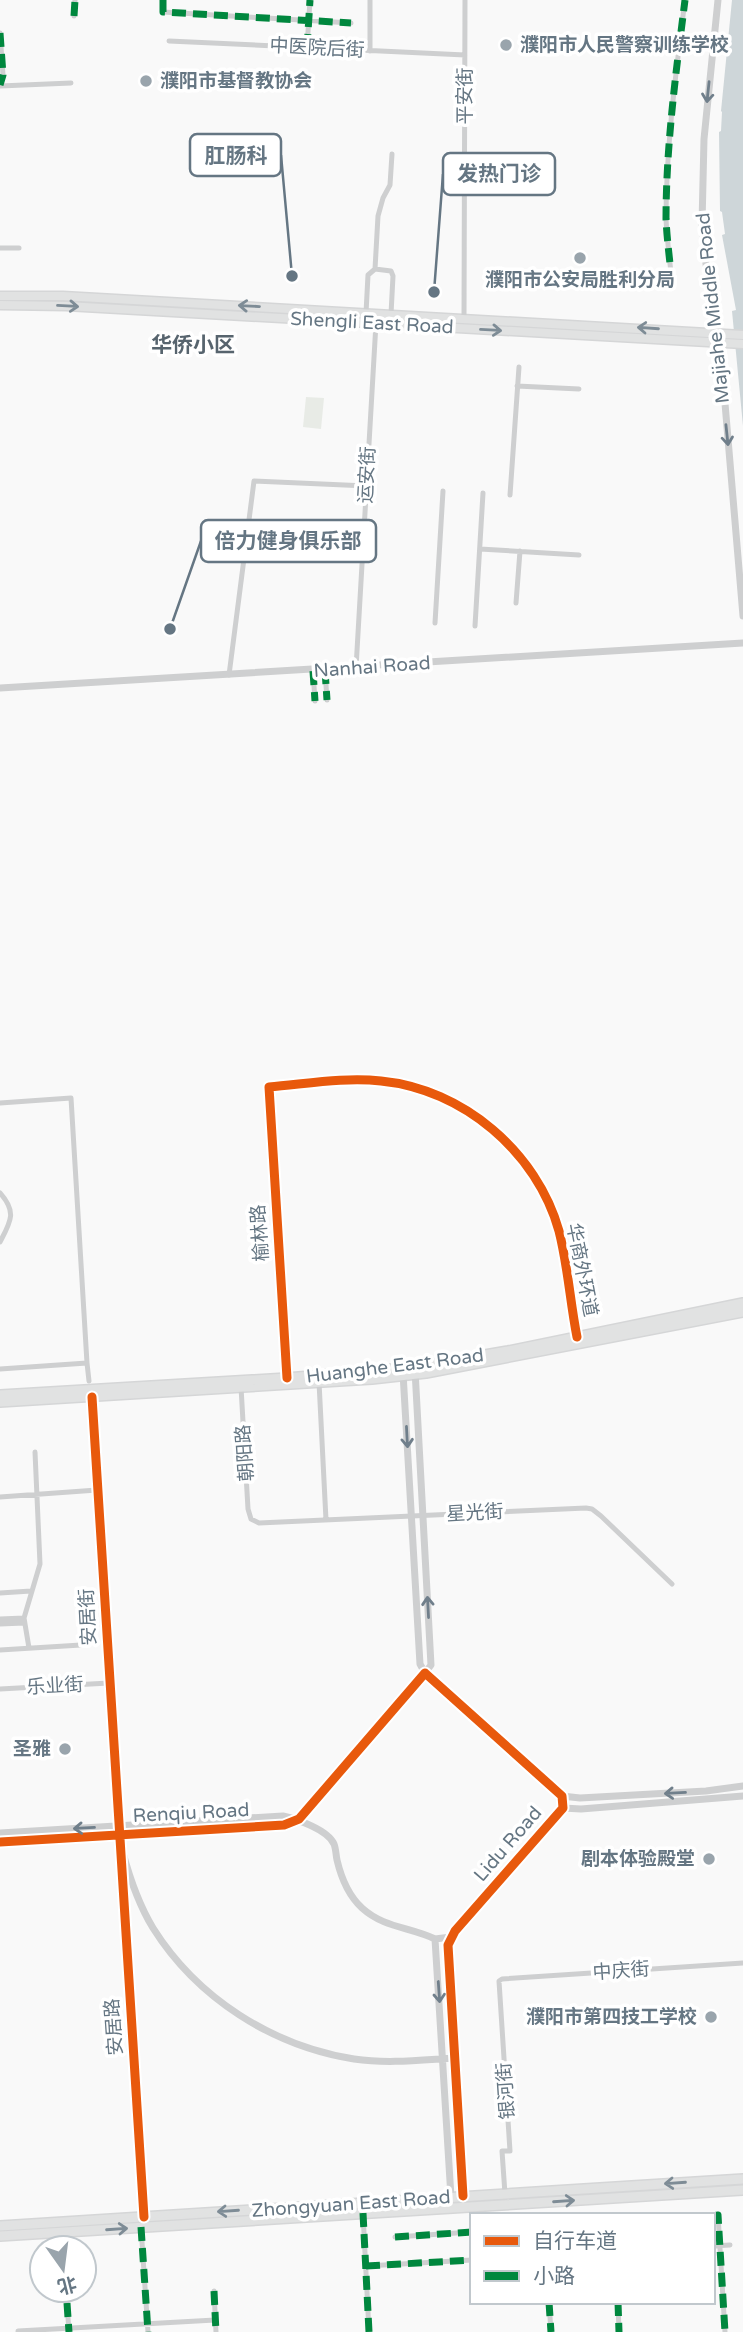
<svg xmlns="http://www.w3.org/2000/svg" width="743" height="2332" font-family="'Varela Round','Noto Sans SC',sans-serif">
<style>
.green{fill:#e8ebe6}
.water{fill:#ced6d9}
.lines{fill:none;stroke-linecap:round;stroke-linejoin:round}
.secondary-casing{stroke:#d5d6d7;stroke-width:11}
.primary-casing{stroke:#d5d6d7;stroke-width:12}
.minor{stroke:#cecfd0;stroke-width:5}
.tertiary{stroke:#cecfd0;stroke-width:7}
.secondary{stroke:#e1e2e2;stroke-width:8}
.primary{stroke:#e1e2e2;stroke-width:9}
.quiet{stroke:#00873e;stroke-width:7;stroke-dasharray:14 7;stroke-linecap:butt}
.cycleway-casing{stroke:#fff;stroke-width:13}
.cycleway{stroke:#e8590c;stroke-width:9}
.oneway{stroke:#707f8b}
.oneway2{stroke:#7e8c96}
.poi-dot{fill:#99a4ac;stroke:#fff;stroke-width:2.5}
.labels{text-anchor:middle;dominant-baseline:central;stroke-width:7;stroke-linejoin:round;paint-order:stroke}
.poi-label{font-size:19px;font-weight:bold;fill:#657683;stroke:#fff;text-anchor:end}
.street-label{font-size:19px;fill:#657683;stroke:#fff}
.neighbourhood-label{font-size:21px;font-weight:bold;fill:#57646e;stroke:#fff}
.leader{fill:none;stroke:#657683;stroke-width:2.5}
.callout-dot{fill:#657683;stroke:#fff;stroke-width:2.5}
.callout{fill:#fff;stroke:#657683;stroke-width:2.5}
.callout-label{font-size:21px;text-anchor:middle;font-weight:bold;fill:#657683}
</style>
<rect width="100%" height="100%" fill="#f9f9f9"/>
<path class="green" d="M306 397 324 398 321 429 303 427Z"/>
<path class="water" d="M732 0H743V426L732 311 736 310 722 235 725 234 722 212 720 211 719 132 721 131 722 112 721 111Z"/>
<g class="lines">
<defs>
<path id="secondary" d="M0 296H63L743 335
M0 305 66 306 743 344"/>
<path id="primary" d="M0 1395 287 1378 415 1367 508 1351 743 1303
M0 1402 372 1379 426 1373 743 1312
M0 2226 743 2179
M0 2236 743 2190"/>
</defs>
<use href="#secondary" class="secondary-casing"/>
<use href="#primary" class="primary-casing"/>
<path class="minor" d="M163 0V12L351 23
M74 16 75 0
M0 33 3 75 0 85
M169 41 465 55
M307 48 310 0
M370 51V0
M0 86 71 83
M0 248H19
M375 269 378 216 383 198 390 185 392 154
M672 283C670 262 667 240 666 219 666 146 676 72 685 0
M366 313 368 275 375 269 391 271 393 276 391 314
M464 318 465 0
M517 386 579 389
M510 495 519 367
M480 549 579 555
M516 603 520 551
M435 623 443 491
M475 626 483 493
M356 668 376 323
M325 670 327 700
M313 671 315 701
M229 675 254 481 367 486
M0 1103 71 1098 87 1363
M0 1193C17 1212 11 1221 0 1242
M0 1369 87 1363 89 1381
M287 1378 269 1087C306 1084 344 1077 381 1081 463 1089 537 1152 559 1231 568 1266 570 1302 577 1337
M319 1382 326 1520
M241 1387 248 1509 251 1519 259 1523 586 1508 592 1509 601 1516 672 1584
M0 1497 97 1490
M0 1593 31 1591
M0 1619 24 1618
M0 1624 24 1623
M29 1648 24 1618 40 1564 35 1452
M0 1650 81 1645
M0 1689 109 1683
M505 2194 502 2151H510L499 1981 502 1979 743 1963
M363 2213 369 2332
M713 2216 718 2215 725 2332
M141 2227 148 2332
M395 2237 472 2232
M713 2246 730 2245
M366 2266 472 2260
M214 2291 216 2332
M549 2302 551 2332
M618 2302 619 2332
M67 2303 69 2332
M18 2331 215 2320"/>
<path class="tertiary" d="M718 0 704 139 702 224 706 264 722 368 743 616
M0 688 743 643
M403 1373 420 1664 425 1673 431 1665 415 1370
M92 1397 144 2217
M562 1796 580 1798 706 1791 743 1786
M563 1808 581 1809 743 1796
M0 1833 283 1816C297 1819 328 1830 334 1844 336 1849 336 1856 337 1860 341 1877 349 1896 362 1908 384 1928 410 1927 435 1939
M0 1842 284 1825 299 1819 425 1673 562 1796 563 1808 455 1931 448 1945 463 2196
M123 1853C130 1879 139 1905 153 1928 197 1998 272 2046 354 2059 388 2064 421 2060 455 2058
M451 1937 435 1939 451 2197"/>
<use href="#secondary" class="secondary"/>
<use href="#primary" class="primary"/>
<path class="quiet" d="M163 0V12L351 23
M74 16 75 0
M0 33 3 75 0 85
M307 48 310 0
M672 283C670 262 667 240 666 219 666 146 676 72 685 0
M325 670 327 700
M313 671 315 701
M363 2213 369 2332
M713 2216 718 2215 725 2332
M141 2227 148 2332
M395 2237 472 2232
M366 2266 472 2260
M214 2291 216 2332
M549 2302 551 2332
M618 2302 619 2332
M67 2303 69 2332"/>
<defs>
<path id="cycleway" d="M287 1378 269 1087C306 1084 344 1077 381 1081 463 1089 537 1152 559 1231 568 1266 570 1302 577 1337
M92 1397 144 2217
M0 1842 284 1825 299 1819 425 1673 562 1796 563 1808 455 1931 448 1945 463 2196"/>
</defs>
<use href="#cycleway" class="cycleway-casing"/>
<use href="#cycleway" class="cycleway"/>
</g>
<defs><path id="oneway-shaft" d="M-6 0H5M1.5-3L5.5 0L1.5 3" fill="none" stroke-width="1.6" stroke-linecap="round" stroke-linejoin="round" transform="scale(1.75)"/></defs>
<g class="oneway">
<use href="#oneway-shaft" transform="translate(708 92) rotate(96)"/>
<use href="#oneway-shaft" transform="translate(727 435) rotate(84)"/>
<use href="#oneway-shaft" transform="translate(407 1437) rotate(87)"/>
<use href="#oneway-shaft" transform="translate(428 1607) rotate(-93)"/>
<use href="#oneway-shaft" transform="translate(675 1793) rotate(177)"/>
<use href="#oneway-shaft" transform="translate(84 1828) rotate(177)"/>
<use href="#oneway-shaft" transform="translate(439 1992) rotate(86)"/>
</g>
<g class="oneway2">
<use href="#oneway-shaft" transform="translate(68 306) rotate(3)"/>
<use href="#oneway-shaft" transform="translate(249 306) rotate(-177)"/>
<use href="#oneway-shaft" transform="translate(648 328) rotate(-176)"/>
<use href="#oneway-shaft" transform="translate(491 330) rotate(3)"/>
<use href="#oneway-shaft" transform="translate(675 2183) rotate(176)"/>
<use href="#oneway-shaft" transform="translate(564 2201) rotate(-4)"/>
<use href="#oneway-shaft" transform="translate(228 2211) rotate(176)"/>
<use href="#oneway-shaft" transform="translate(117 2229) rotate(-4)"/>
</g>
<g class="poi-dot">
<circle cx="506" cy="45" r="7"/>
<circle cx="146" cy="81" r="7"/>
<circle cx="580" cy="258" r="7"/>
<circle cx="65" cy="1749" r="7"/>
<circle cx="709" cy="1859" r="7"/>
<circle cx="711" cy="2017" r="7"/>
</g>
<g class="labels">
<g class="poi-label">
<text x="520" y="45" text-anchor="start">濮阳市人民警察训练学校</text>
<text x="160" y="81" text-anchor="start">濮阳市基督教协会</text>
<text x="580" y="280" text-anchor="middle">濮阳市公安局胜利分局</text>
<text x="51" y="1749">圣雅</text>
<text x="695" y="1859">剧本体验殿堂</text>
<text x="697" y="2017">濮阳市第四技工学校</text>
</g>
<g class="street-label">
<text transform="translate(317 48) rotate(3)">中医院后街</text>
<text transform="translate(465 96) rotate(-90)">平安街</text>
<text transform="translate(713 308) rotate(-96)">Majiahe Middle Road</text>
<text transform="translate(372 323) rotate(3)">Shengli East Road</text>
<text transform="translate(367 475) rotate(-87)">运安街</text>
<text transform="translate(372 667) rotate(-4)">Nanhai Road</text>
<text transform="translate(260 1233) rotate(-94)">榆林路</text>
<text transform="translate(582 1270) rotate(79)">华商外环道</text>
<text transform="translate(395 1366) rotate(-7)">Huanghe East Road</text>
<text transform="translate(245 1453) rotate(-94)">朝阳路</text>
<text transform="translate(475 1513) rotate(-3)">星光街</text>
<text transform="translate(88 1617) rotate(-93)">安居街</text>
<text transform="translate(55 1686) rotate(-3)">乐业街</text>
<text transform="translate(191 1813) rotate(-3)">Renqiu Road</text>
<text transform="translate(508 1844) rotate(-49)">Lidu Road</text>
<text transform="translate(621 1971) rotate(-4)">中庆街</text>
<text transform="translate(114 2027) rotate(-94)">安居路</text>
<text transform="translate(506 2091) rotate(-94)">银河街</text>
<text transform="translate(351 2204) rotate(-4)">Zhongyuan East Road</text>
</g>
<g class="neighbourhood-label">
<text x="193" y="345">华侨小区</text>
</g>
</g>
<path class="leader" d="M292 276L281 155M434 292L443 174M170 629L201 541"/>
<g class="callout-dot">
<circle cx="292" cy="276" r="7"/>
<circle cx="434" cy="292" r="7"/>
<circle cx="170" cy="629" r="7"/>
</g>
<g class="callout">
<rect x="190" y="134" width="91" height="42" rx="7"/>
<rect x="443" y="153" width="112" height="42" rx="7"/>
<rect x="201" y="520" width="175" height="42" rx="7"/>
</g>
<g class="callout-label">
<text x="236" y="163">肛肠科</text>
<text x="499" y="181">发热门诊</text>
<text x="288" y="548">倍力健身俱乐部</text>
</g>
<rect x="470" y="2213" width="245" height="91" fill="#ffffff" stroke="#c1c8cd" stroke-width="2"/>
<rect x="484" y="2236" width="35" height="10" fill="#e8590c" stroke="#c1c8cd" stroke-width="2"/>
<text x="533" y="2248" font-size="21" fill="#657683">自行车道</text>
<rect x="484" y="2271" width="35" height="10" fill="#00873e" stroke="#c1c8cd" stroke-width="2"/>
<text x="533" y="2283" font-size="21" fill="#657683">小路</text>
<g transform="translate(63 2269) rotate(166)"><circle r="33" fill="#ffffff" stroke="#c1c8cd" stroke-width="2"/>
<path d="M0-5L12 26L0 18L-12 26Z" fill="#99a4ac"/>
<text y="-10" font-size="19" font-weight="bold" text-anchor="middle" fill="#657683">北</text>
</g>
</svg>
